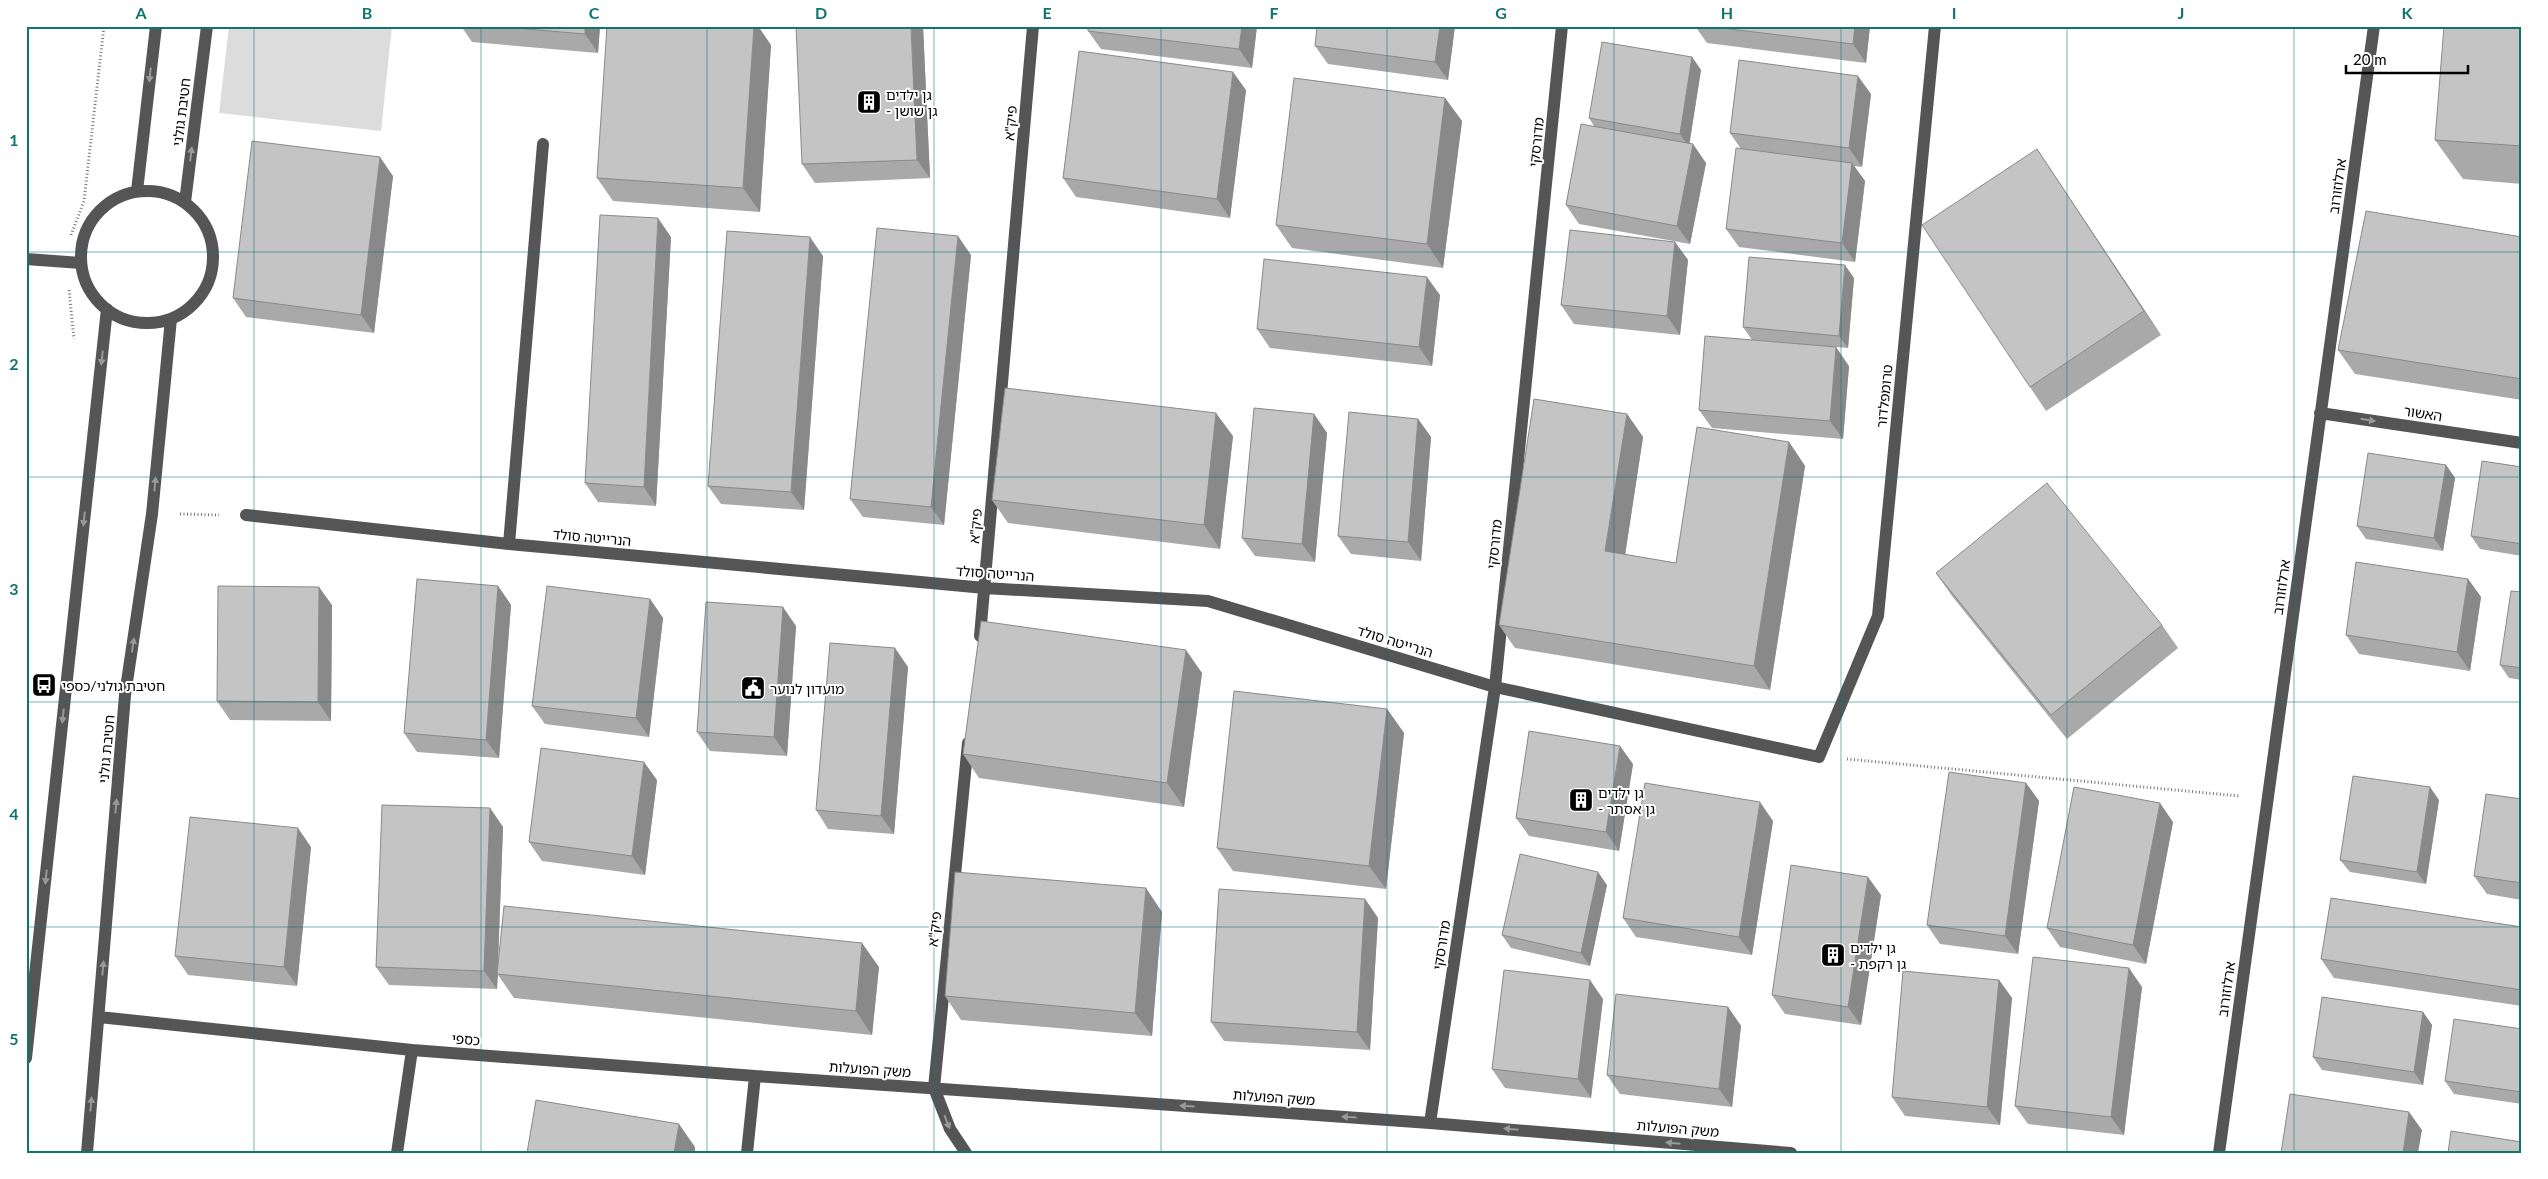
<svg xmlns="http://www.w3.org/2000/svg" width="2548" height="1179" font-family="Lato,'Noto Sans Hebrew',sans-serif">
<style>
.green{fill:#dcdcdc}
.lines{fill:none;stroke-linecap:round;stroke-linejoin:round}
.path{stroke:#777;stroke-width:3;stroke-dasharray:1 2.5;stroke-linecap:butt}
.minor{stroke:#555;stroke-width:12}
.wall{fill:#a9a9a9}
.shaded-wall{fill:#898989}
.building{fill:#c4c4c4;stroke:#898989}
.oneway{fill:#999}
.grid{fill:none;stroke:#0f766e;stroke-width:1;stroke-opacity:0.55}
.labels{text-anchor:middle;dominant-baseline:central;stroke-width:4;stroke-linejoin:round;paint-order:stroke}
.poi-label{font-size:14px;fill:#000;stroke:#fff;text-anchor:start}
.street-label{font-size:14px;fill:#000;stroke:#fff}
.neatline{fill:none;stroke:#0f766e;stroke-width:2}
.grid-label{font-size:16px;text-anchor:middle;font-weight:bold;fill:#0f766e}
</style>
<rect width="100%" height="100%" fill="#fff"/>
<path class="green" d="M229 26H392L381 131 219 113Z"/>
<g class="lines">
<path class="path" d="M71 235 84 201 104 26
M69 290 74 339
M180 514 219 515
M1847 759 2239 796"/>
<path class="minor" d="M81 257a66 66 0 1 1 132 0a66 66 0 1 1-132 0Z
M137 191 156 26
M185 202 207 26
M26 259 81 263
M2320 413 2522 443
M246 515 509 544 985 588 1208 601 1495 687 1819 757 1878 616 1935 26
M509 544 543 144
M980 636 1033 26
M99 1017 412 1050 755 1076 1430 1123 1791 1153
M26 1058 107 309
M1430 1123 1495 687 1562 26
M87 1153 125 695 152 514 171 319
M397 1153 412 1050
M747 1153 755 1076
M966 1153 950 1129 934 1088 968 743
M2219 1153 2374 26"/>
</g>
<path class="wall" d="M461 26H600L598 53 472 42Z
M923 26 930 178 815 183 802 164Z
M1257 26 1252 68 1101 49 1088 31Z
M1317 26H1455L1448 80 1328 64 1315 46Z
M1695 26H1870L1866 63 1707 43Z
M2522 26V184L2463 179 2435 140Z
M771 45 760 212 613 201 597 178Z
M1692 57 1701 70 1689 144 1706 163 1690 244 1579 224 1566 205 1594 126 1589 118Z
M1246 90 1230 218 1076 197 1063 178Z
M1871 94 1862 167 1854 166 1865 181 1855 262 1739 247 1726 229 1741 149 1730 133Z
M1445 98 1462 121 1443 268 1292 248 1276 225Z
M2037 149 2161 335 2046 411 2030 387Z
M393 176 374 333 246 317 233 298Z
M671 237 656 506 598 502 585 483Z
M2522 237V400L2355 374 2338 350Z
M1675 242 1688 260 1680 335 1574 324 1561 305Z
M971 255 944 525 863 517 850 499Z
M823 256 804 510 721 504 708 486Z
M1854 278 1848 348 1752 340 1743 327Z
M1440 295 1432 366 1270 348 1257 329Z
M1849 366 1843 439 1712 428 1699 410Z
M1314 414 1327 433 1315 562 1255 556 1242 538Z
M1627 414 1643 437 1625 555 1676 563 1789 442 1805 466 1770 690 1515 648 1499 625Z
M1418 419 1431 437 1421 561 1351 554 1338 536Z
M1233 436 1220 549 1008 523 992 500Z
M2446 465 2455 478 2443 551 2366 539 2357 526Z
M2522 467V556L2480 549 2471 536Z
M1936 573 2162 625 2178 648 2067 739 1952 596Z
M2468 579 2481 597 2470 671 2359 654 2346 635Z
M498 586 511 605 499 758 417 752 404 733Z
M2522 592V680L2509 678 2500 665Z
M650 599 663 618 649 737 545 724 532 706Z
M332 605 331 721 230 720 217 701Z
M796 626 787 756 710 751 697 732Z
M908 667 894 834 828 829 816 810Z
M1202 673 1184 807 979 778 963 754Z
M1387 709 1404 733 1386 889 1233 871 1217 848Z
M1633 764 1619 851 1529 836 1516 818Z
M657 780 645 875 542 861 529 842Z
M2026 783 2039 801 2018 954 1940 944 1927 925Z
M2522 799V900L2487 894 2474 876Z
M2439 800 2426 884 2350 872 2340 860Z
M490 808 503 827 498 963 879 967 872 1035 514 998 498 975 497 989 389 985 376 967Z
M1773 821 1752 955 1636 937 1623 918Z
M2173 822 2146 964 2060 947 2047 928Z
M311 847 297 986 188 975 175 956Z
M1607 885 1590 966 1511 948 1502 935Z
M1881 895 1861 1025 1785 1014 1772 995Z
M1365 899 1378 918 1370 1050 1224 1041 1211 1022Z
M1162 912 1152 1036 961 1020 945 996Z
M2522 927V1006L2334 978 2321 959Z
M1999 980 2012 998 2000 1125 1905 1116 1892 1097Z
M2142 987 2124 1135 2028 1124 2015 1106Z
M1603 999 1591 1098 1505 1088 1492 1069Z
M1728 1007 1741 1026 1732 1107 1620 1094 1607 1075Z
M2423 1012 2432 1025 2423 1085 2322 1070 2313 1057Z
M2522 1029V1104L2454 1094 2445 1081Z"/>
<path class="shaded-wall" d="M585 26H600L598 53 585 34Z
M754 26H758L771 45 760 212 743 188Z
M911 26H923L930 178 917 160Z
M1242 26H1257L1252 68 1239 49Z
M1440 26H1455L1448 80 1435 62Z
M1855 26H1870L1866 63 1853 44Z
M1692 57 1701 70 1689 147 1680 134Z
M1233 72 1246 90 1230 218 1217 199Z
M1858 76 1871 94 1862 167 1849 148Z
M1445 98 1462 121 1443 268 1427 244Z
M1693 144 1706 163 1690 244 1677 226Z
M2037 149 2161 335 2144 311Z
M380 157 393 176 374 333 361 315Z
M1852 163 1865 181 1855 262 1842 243Z
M658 218 671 237 656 506 644 487Z
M958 236 971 255 944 525 931 507Z
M810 237 823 256 804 510 791 492Z
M1675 242 1688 260 1680 335 1667 316Z
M1845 265 1854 278 1848 348 1839 336Z
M1427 277 1440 295 1432 366 1419 347Z
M1836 347 1849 366 1843 439 1830 421Z
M1216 413 1233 436 1220 549 1204 525Z
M1314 414 1327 433 1315 562 1302 544Z
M1627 414 1643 437 1622 575 1605 551Z
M1418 419 1431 437 1421 561 1408 542Z
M1789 442 1805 466 1770 690 1754 666Z
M2446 465 2455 478 2443 551 2434 538Z
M2468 579 2481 597 2470 671 2457 652Z
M498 586 511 605 499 758 486 740Z
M319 587 332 605 331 721 318 702Z
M650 599 663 618 649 737 636 718Z
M783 607 796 626 787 756 774 737Z
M895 648 908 667 894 834 881 816Z
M1186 650 1202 673 1184 807 1167 783Z
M1387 709 1404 733 1386 889 1369 866Z
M1620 746 1633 764 1619 851 1606 832Z
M644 762 657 780 645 875 632 856Z
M2026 783 2039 801 2018 954 2005 936Z
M2430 787 2439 800 2426 884 2417 872Z
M1760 802 1773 821 1752 955 1739 937Z
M2160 803 2173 822 2146 964 2133 945Z
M490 808 503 827 497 989 484 971Z
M298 828 311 847 297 986 284 967Z
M1598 872 1607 885 1590 966 1581 953Z
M1868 877 1881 895 1861 1025 1848 1007Z
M1146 888 1162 912 1152 1036 1135 1013Z
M1365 899 1378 918 1370 1050 1357 1032Z
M862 943 879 967 872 1035 856 1011Z
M2129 968 2142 987 2124 1135 2111 1117Z
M1590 980 1603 999 1591 1098 1578 1079Z
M1999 980 2012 998 2000 1125 1987 1107Z
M1728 1007 1741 1026 1732 1107 1719 1089Z
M2423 1012 2432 1025 2423 1085 2414 1072Z
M2409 1112 2422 1130 2418 1153H2403Z
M679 1124 695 1147V1153H674Z"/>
<path class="building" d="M492 26H585V34Z
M607 26H754L743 188 597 178Z
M796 26H911L917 160 802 164Z
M1088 26H1242L1239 49 1088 31Z
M1317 26H1440L1435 62 1315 46Z
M1705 26H1855L1853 44Z
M2444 26H2522V146L2435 140Z
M1602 42 1692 57 1680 134 1589 118Z
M1079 51 1233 72 1217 199 1063 178Z
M1739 60 1858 76 1849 148 1730 133Z
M1294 78 1445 98 1427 244 1276 225Z
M1581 124 1693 144 1677 226 1566 205Z
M252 141 380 157 361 315 233 298Z
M1736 148 1852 163 1842 243 1726 229Z
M2037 149 2144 311 2030 387 1922 225Z
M2366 211 2522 237V379L2338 350Z
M600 215 658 218 644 487 585 483Z
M877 228 958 236 931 507 850 499Z
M1570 230 1675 242 1667 316 1561 305Z
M727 231 810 237 791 492 708 486Z
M1749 257 1845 265 1839 336 1743 327Z
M1264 259 1427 277 1419 347 1257 329Z
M1705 336 1836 347 1830 421 1699 410Z
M1005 388 1216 413 1204 525 992 500Z
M1534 399 1627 414 1605 551 1676 563 1697 427 1789 442 1754 666 1499 625Z
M1254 408 1314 414 1302 544 1242 538Z
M1349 412 1418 419 1408 542 1338 536Z
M2368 453 2446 465 2434 538 2357 526Z
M2482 461 2522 467V544L2471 536Z
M2047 483 2162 625 2051 715 1936 573Z
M2356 562 2468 579 2457 652 2346 635Z
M417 579 498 586 486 740 404 733Z
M218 586 319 587 318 702 217 701Z
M547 586 650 599 636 718 532 706Z
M2511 591 2522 592V668L2500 665Z
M706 602 783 607 774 737 697 732Z
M981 621 1186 650 1167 783 963 754Z
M830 643 895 648 881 816 816 810Z
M1234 691 1387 709 1369 866 1217 848Z
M1529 731 1620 746 1606 832 1516 818Z
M541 748 644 762 632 856 529 842Z
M1949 772 2026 783 2005 936 1927 925Z
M2353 776 2430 787 2417 872 2340 860Z
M1645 783 1760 802 1739 937 1623 918Z
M2074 787 2160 803 2133 945 2047 928Z
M2486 794 2522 799V883L2474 876Z
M382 805 490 808 484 971 376 967Z
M190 817 298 828 284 967 175 956Z
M1520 854 1598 872 1581 953 1502 935Z
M1791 865 1868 877 1848 1007 1772 995Z
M955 872 1146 888 1135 1013 945 996Z
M1219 889 1365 899 1357 1032 1211 1022Z
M2331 898 2522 927V990L2321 959Z
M504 906 862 943 856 1011 497 974Z
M2033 957 2129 968 2111 1117 2015 1106Z
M1504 970 1590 980 1578 1079 1492 1069Z
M1903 971 1999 980 1987 1107 1892 1097Z
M1616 994 1728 1007 1719 1089 1607 1075Z
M2322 997 2423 1012 2414 1072 2313 1057Z
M2454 1019 2522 1029V1092L2445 1081Z
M2290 1094 2409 1112 2403 1153H2281Z
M536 1100 679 1124 674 1153H527Z
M2451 1131 2522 1142V1153H2448Z"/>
<defs><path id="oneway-solid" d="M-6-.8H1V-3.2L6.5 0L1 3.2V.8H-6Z" transform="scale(1.25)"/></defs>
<g class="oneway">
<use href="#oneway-solid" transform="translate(150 75) rotate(96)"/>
<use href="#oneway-solid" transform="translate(191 154) rotate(-83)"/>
<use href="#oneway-solid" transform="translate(102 358) rotate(96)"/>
<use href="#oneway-solid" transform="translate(2368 420) rotate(9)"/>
<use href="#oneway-solid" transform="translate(155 484) rotate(-85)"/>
<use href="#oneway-solid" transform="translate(84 519) rotate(96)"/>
<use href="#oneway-solid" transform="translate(133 645) rotate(-82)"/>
<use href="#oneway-solid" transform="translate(63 716) rotate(96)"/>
<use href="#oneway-solid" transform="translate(116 806) rotate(-85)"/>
<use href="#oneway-solid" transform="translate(46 877) rotate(96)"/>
<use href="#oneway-solid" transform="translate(103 968) rotate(-85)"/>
<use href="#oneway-solid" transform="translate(91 1104) rotate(-85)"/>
<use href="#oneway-solid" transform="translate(1187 1106) rotate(-176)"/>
<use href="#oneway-solid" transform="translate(1349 1117) rotate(-176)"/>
<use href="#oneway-solid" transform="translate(947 1122) rotate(69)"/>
<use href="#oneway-solid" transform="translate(1511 1129) rotate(-175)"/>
<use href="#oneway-solid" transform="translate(1673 1143) rotate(-175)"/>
</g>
<path class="grid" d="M254 26V1153M481 26V1153M707 26V1153M934 26V1153M1161 26V1153M1387 26V1153M1614 26V1153M1841 26V1153M2067 26V1153M2294 26V1153M26 252H2522M26 477H2522M26 702H2522M26 927H2522"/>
<defs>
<symbol id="building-square" viewBox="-11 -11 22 22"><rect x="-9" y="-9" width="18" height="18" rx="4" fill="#000" stroke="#fff"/><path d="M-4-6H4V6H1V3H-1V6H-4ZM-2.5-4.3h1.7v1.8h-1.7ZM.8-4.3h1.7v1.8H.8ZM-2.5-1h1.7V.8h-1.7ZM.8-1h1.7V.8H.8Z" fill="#fff"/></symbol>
<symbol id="bus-square" viewBox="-11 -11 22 22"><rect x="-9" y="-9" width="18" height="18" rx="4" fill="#000" stroke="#fff"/><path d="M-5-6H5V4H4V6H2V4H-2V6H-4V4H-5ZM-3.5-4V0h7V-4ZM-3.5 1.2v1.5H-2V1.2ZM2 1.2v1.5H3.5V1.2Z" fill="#fff"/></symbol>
<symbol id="civic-square" viewBox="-11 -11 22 22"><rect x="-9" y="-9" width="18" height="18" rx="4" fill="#000" stroke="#fff"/><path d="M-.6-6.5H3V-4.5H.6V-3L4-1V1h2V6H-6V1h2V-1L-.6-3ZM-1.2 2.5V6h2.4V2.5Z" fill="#fff"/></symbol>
</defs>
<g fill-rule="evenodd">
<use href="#building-square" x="855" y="88" width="28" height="28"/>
<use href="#bus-square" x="30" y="671" width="28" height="28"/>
<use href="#civic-square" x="739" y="674" width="28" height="28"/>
<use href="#building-square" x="1567" y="786" width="28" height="28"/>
<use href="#building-square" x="1819" y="941" width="28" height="28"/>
</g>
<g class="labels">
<g class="poi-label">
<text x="886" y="94">גן ילדים<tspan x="886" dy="16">- גן שושן</tspan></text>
<text x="62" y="685">חטיבת גולני/כספי</text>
<text x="770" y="688">מועדון לנוער</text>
<text x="1598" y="792">גן ילדים<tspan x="1598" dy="16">- גן אסתר</tspan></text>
<text x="1850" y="947">גן ילדים<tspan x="1850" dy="16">- גן רקפת</tspan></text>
</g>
<g class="street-label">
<text transform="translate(181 112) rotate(-83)">חטיבת גולני</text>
<text transform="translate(1010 123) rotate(-85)">פיק"א</text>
<text transform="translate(1536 142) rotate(-84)">מדורסקי</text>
<text transform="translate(2337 186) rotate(-82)">ארלוזורוב</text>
<text transform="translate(1884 396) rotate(-84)">טרומפלדור</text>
<text transform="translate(2423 413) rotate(9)">האשור</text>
<text transform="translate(975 526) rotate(-85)">פיק"א</text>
<text transform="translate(592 537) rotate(5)">הנרייטה סולד</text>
<text transform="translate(1494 544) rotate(-84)">מדורסקי</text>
<text transform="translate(995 573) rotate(4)">הנרייטה סולד</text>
<text transform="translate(2281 587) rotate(-82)">ארלוזורוב</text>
<text transform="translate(1395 641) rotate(17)">הנרייטה סולד</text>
<text transform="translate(106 749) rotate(-85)">חטיבת גולני</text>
<text transform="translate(934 929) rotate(-84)">פיק"א</text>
<text transform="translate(1441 945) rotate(-81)">מדורסקי</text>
<text transform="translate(2226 989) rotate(-82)">ארלוזורוב</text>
<text transform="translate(466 1039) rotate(4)">כספי</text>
<text transform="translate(870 1069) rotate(4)">משק הפועלות</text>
<text transform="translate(1274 1097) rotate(4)">משק הפועלות</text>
<text transform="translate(1678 1128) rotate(5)">משק הפועלות</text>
</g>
</g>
<rect width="2548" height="1179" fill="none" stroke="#ffffff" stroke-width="55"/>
<path d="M2346 65v8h122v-8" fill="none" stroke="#000000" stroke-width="2.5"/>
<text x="2353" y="65" font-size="15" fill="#000000" stroke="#ffffff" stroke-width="4" paint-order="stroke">20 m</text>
<rect x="28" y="28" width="2492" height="1124" class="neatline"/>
<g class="grid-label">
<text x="141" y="19">A</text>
<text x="367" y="19">B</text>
<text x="594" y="19">C</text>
<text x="821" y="19">D</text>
<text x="1047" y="19">E</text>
<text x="1274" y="19">F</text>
<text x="1501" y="19">G</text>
<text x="1727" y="19">H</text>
<text x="1954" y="19">I</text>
<text x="2181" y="19">J</text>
<text x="2407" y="19">K</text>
<text x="14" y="146">1</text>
<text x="14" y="370">2</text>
<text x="14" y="595">3</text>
<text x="14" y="820">4</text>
<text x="14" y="1045">5</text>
</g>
</svg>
